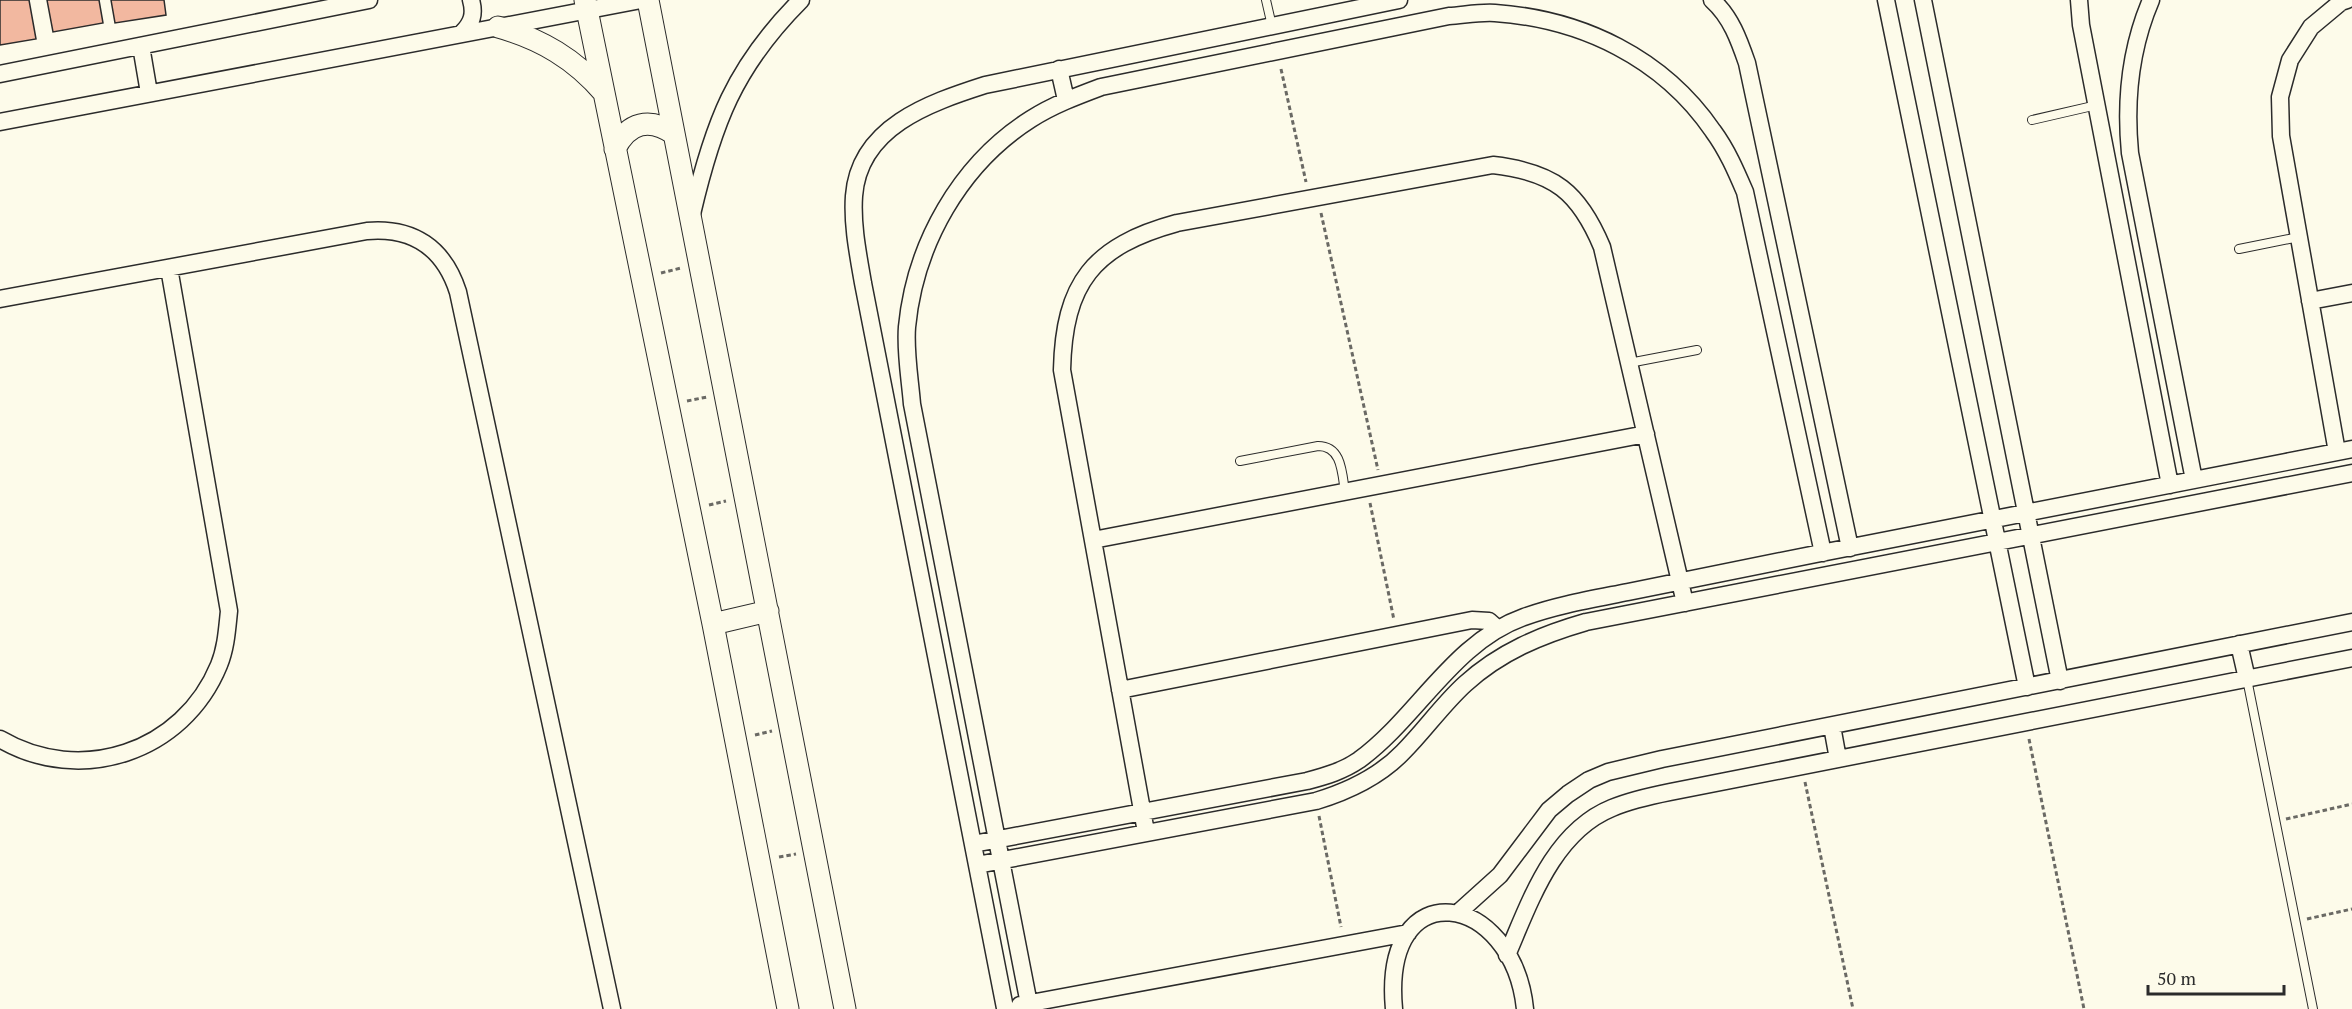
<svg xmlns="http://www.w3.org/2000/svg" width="2352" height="1009" font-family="'PT Serif',serif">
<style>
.building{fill:#f2b8a0;stroke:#2b2b2b;stroke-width:1.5}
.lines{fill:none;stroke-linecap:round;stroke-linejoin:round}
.service-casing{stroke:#2b2b2b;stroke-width:10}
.minor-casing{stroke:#2b2b2b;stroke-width:19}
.tertiary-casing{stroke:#2b2b2b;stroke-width:23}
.path{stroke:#6a6964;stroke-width:3;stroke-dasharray:4.5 3;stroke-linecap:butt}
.service{stroke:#fdfbea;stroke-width:8}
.minor{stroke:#fdfbea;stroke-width:16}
.tertiary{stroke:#fdfbea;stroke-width:21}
</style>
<rect width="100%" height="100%" fill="#fdfbea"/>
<path class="building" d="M0 0H29L36 39 0 45Z
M47 0H99L103 23 53 32Z
M111 0H164L166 15 115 23Z"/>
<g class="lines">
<defs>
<path id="service" d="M1266 0 1272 26
M2032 120 2097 105
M2239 249 2299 237
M1629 363 1697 350
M1240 461 1318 446C1342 446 1342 473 1345 492
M2247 679 2313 1009"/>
<path id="minor" d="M1712 0C1731 17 1739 40 1747 63L1850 548
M1886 0 2027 687
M1923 0 2060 681
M2079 0 2081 25 2170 485
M2151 0C2130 49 2125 101 2130 153L2194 480
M462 33C472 23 475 14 471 0
M141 46 149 93
M1059 69 1066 100
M0 74 369 0
M0 122 641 0
M692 214C713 124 734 67 801 0
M0 299 367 231C413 227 444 248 458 292L612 1009
M2310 301 2352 293
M2337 452 2281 136 2280 97 2290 60 2311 27 2341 2 2347 0
M1093 540 1646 434
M2239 644 2247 679
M1120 690 1472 620 1489 621 1498 629
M1832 726 1838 759
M0 739C80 786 183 753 219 665 226 648 227 630 229 611L169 268
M1146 832 1062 370C1064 283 1093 246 1177 223L1493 165C1554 172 1579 192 1602 247L1685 603
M973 844 1307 781C1326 776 1343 771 1359 760 1417 718 1453 642 1524 617 1557 605 1593 599 1628 592 1690 579 1753 567 1816 554 1994 520 2173 484 2352 449
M977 865 1316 801C1349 791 1379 777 1403 752 1425 730 1442 705 1465 684 1500 652 1541 635 1586 622L2352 473
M1459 912 1500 875 1549 810 1568 794 1589 780 1608 772 1662 759 2352 622
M1507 955C1530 902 1553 832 1612 808 1631 800 1650 796 1670 792L2352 658
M1029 1004 912 404C910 379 905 352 907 327 915 244 960 164 1031 119 1053 105 1077 96 1101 87L1449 16C1464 15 1480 12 1495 13 1582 19 1663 58 1713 131 1727 150 1736 171 1745 192L1823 553
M1020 1005 1408 933
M1005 1008 863 283C858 254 852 225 854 196 859 127 929 103 985 85L1399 0
M1394 1009C1381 869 1513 892 1525 1009"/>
<path id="tertiary" d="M585 0 713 624 788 1009
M648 0 845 1009
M498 27C541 39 575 59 604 93
M615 149C628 122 650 117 674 134
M713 624 768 611"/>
</defs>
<use href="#service" class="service-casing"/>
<use href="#minor" class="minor-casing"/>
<use href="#tertiary" class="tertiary-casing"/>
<path class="path" d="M1281 69 1306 182
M1321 213 1378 470
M661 273 681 268
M687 401 707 397
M1370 503 1394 620
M709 505 726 501
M755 735 772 731
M2029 739 2084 1009
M1805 782 1853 1009
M1319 816 1341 927
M2286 819 2352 804
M779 857 796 854
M2307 919 2352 909"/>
<use href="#service" class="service"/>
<use href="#minor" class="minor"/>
<use href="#tertiary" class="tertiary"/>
</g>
<path d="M2148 985v9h136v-9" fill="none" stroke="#2b2b2b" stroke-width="3"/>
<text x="2157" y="985" font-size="18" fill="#2b2b2b" stroke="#fdfbea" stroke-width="4.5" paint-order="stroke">50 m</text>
</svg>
